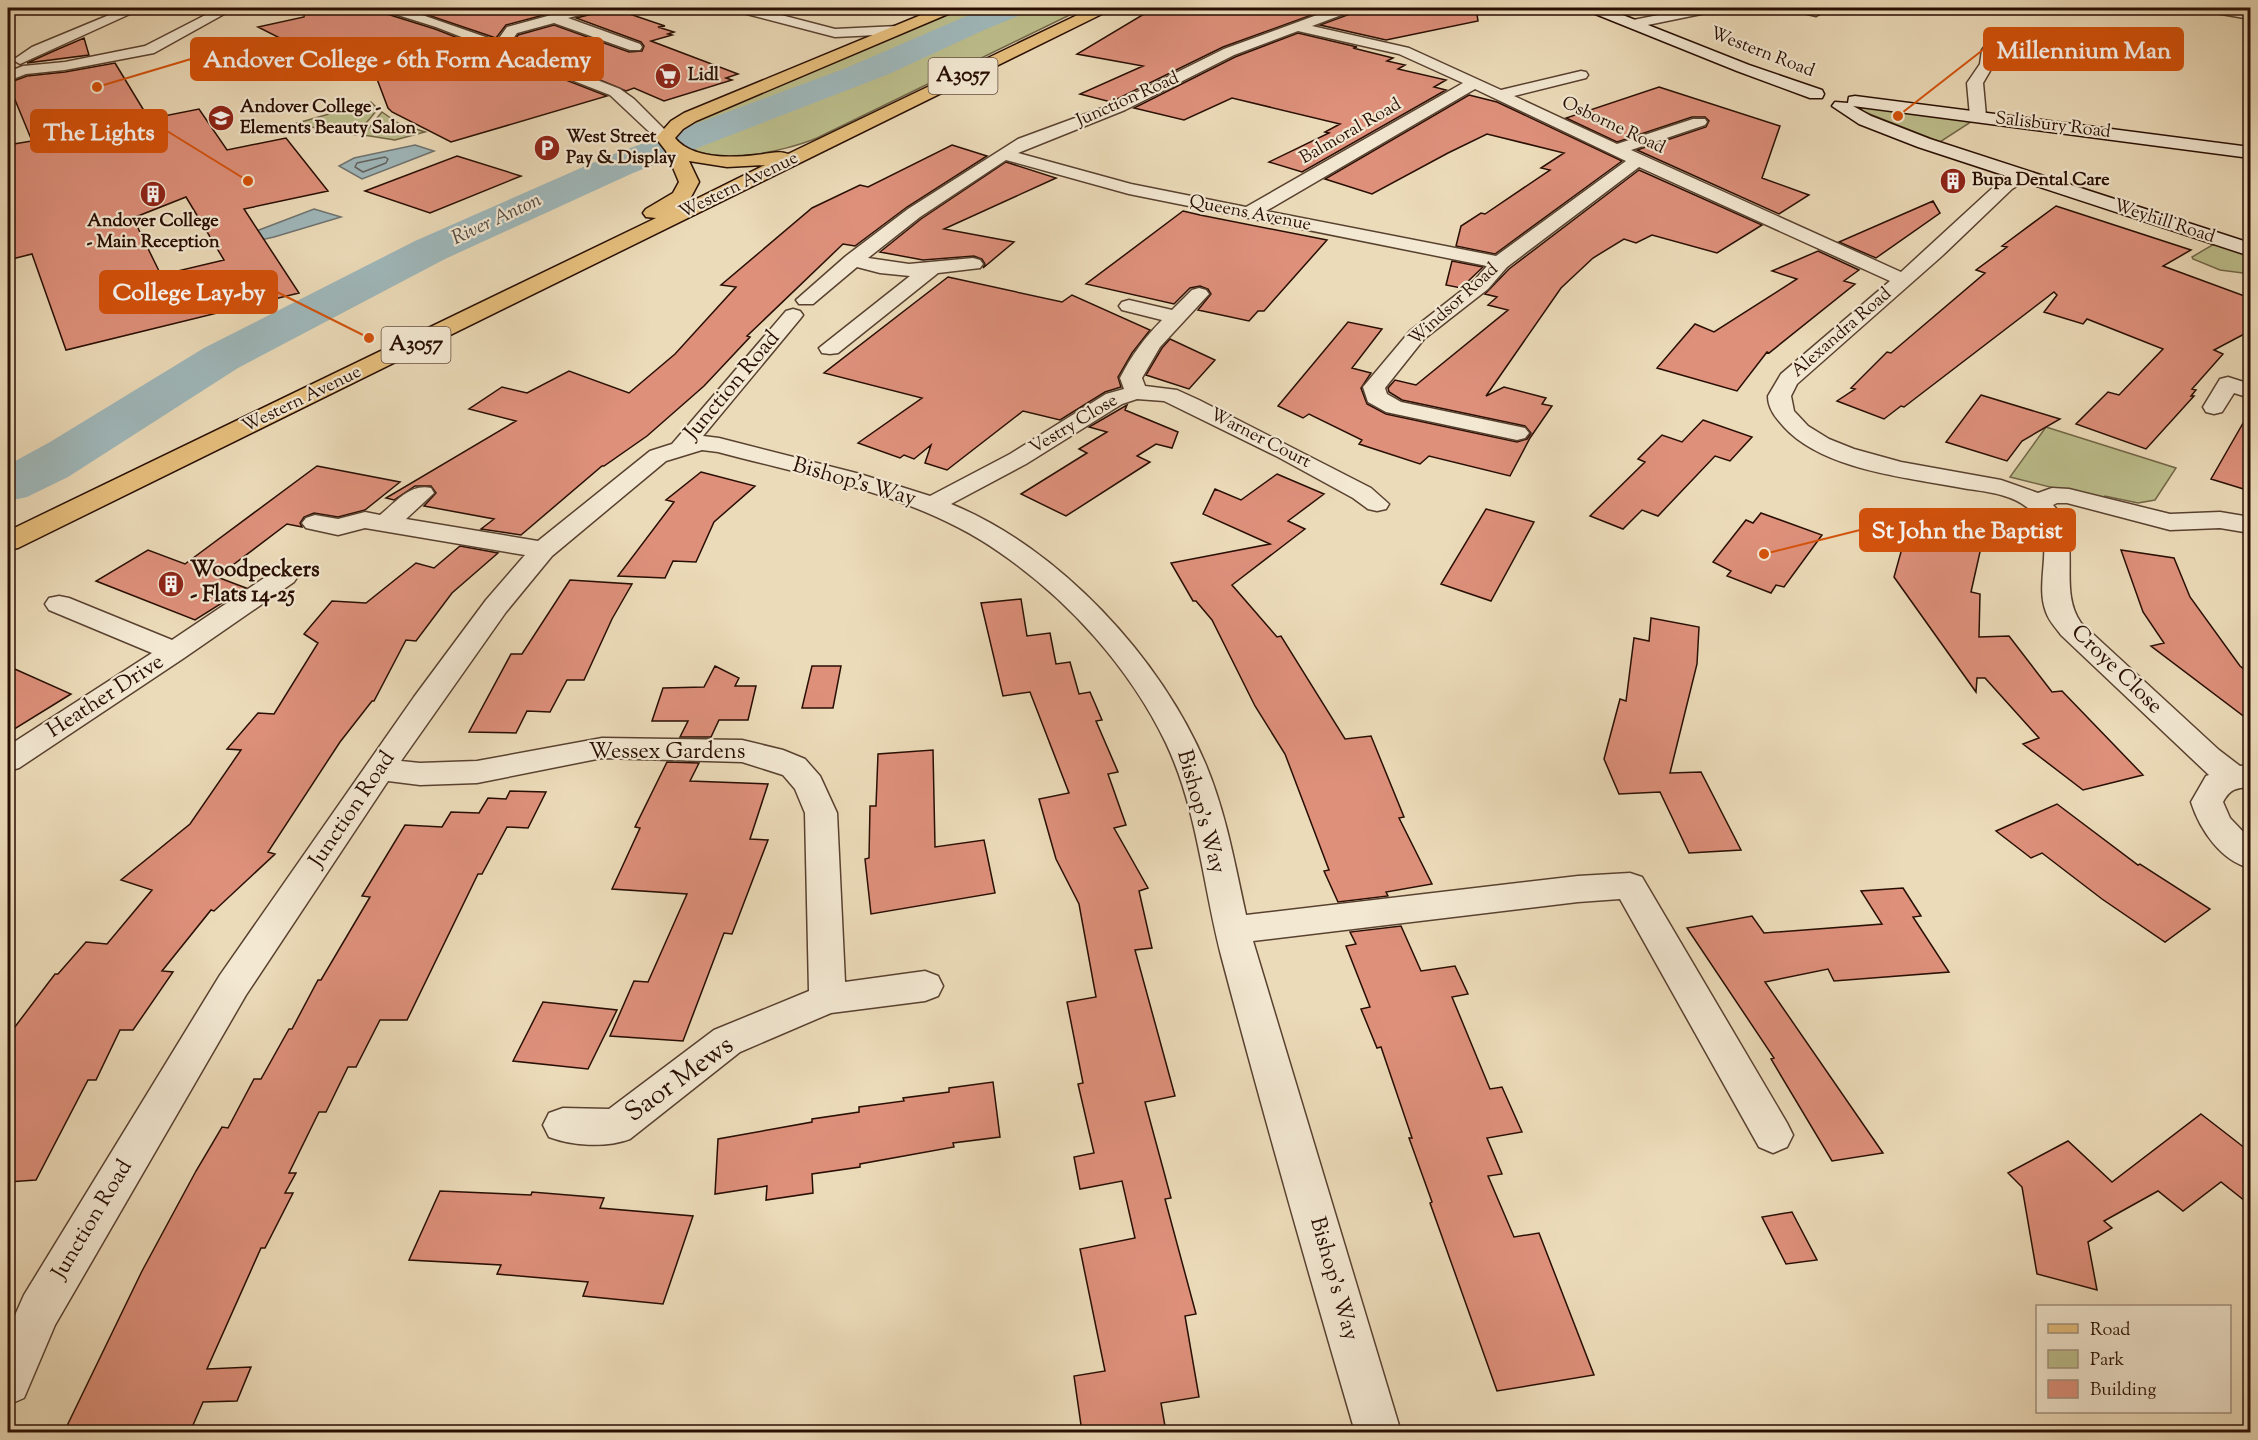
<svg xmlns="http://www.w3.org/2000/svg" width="2258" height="1440" font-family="'Sorts Mill Goudy',serif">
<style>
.green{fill:#bcbe8c;stroke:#726648;stroke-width:1.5}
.water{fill:#9fb8bb;stroke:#6f7471;stroke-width:1.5}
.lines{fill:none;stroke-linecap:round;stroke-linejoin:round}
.shore{stroke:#64635f;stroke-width:1.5}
.river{fill:#9fb8bb;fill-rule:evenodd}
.building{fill:#de907b;stroke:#280e03;stroke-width:1.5;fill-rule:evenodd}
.street-casing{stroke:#594130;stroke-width:3}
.secondary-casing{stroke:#280e03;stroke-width:3}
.primary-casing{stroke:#280e03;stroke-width:3}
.street{fill:#f3e8d2;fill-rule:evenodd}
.secondary{fill:#f3e8d2;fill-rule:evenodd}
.primary{fill:#e6be7c;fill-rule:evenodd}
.labels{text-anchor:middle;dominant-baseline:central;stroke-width:4.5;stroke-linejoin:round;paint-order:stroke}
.far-street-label{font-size:18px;fill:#280e03;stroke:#f3e8d2}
.far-poi-label{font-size:18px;font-weight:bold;fill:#280e03;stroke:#f3e8d2;text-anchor:start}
.far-water-label{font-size:20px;font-style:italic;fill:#524a43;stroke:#f3e8d2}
.shield{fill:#f3e8d2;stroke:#654f41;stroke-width:1.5}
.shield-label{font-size:21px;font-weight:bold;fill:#280e03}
.street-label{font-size:22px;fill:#280e03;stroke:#f3e8d2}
.poi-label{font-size:22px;font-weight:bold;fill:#280e03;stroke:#f3e8d2;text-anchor:start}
.near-street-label{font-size:27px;fill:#280e03;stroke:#f3e8d2}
.leader{fill:none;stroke:#d5520b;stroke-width:2}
.callout-dot{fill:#d5520b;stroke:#f3e8d2;stroke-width:2}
.callout{fill:#d5520b;stroke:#d5520b;stroke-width:2}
.callout-label{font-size:24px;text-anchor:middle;font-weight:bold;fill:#fff}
</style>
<rect width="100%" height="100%" fill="#ecdbb9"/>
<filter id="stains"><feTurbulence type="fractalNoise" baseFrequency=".00333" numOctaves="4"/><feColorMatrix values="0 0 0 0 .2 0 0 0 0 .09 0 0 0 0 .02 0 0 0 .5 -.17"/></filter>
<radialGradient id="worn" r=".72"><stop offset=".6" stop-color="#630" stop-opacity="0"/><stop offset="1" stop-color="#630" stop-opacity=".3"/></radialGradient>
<path class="green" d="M962 8H1084L817 138C785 151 706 171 680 139L681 130 686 125Z
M371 102 378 109 356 135 294 124Z
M1861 105 1977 118 1940 142 1862 111Z
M382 112 398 123 425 132 395 140 363 135Z
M2214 244 2250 256V274L2220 270 2193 259 2192 257Z
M2046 427 2176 468 2155 500 2138 503 2105 496 2102 500 2010 477Z"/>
<path class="water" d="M415 145 434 151 362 179 339 166 354 158Z
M314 209 341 217 274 237 234 246 259 230Z"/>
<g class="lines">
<path class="shore" d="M385 157 388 159 386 163 363 172 355 167 357 163Z"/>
<path class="river" d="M985 8H1027L1023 14 984 30 889 74 633 173 445 259 238 368 68 477 27 497 8 501V465L50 442 204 348 415 241 606 157 846 68Z"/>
</g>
<path class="building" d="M305 8H381L384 13 435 29 607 96 451 142 392 112 388 108 377 79 343 62 333 65 258 27 304 17Z
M407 8H570L506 25 496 38Z
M598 8H612L665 26 658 27 674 32 668 34 672 35 651 41 738 74 726 78 732 80 664 101 634 88 626 91 513 43 518 35 554 25 629 52 642 51 644 46 641 42 576 18 596 13Z
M1154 8H1331L1223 47 1111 102 1080 94 1143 66 1077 54Z
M1356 8H1476L1478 21 1386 40 1320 25 1353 13Z
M1298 33 1357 47 1353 48 1393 58 1387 61 1405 65 1398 69 1446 80 1434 87 1446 90 1302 172 1269 162 1329 133 1325 132 1340 124 1232 98 1184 120 1134 108 1235 57Z
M84 38 89 55 27 63 56 50Z
M115 63 149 119 199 109 227 150 286 138 328 191 244 209 299 293 66 350 32 254 8 260V145L32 141 8 83 27 76 65 72ZM186 197 224 260 161 275 133 218Z
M1659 87 1780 126 1762 178 1809 195 1779 214 1637 150 1706 127 1709 121 1705 117H1692L1617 142 1566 118Z
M1469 95 1497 102 1622 161 1495 254 1456 246 1461 226 1481 213 1485 214 1550 170 1541 168 1564 153 1487 134 1448 153 1372 194 1325 179Z
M952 145 987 156 907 207 855 246 843 244 747 336 750 337 704 386 647 436 604 466H602L521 535 481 529 494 519 424 506 436 493 431 486H415L394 500 386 498 516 421 469 409 502 387 527 393 569 371 629 393 675 354 736 287 721 285 812 208 860 185 868 187Z
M457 156 521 176 430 213 365 191Z
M1006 162 1056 178 944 229 1014 242 983 268 985 264 982 259 974 256 923 260 880 252 921 219Z
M1639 170 1762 225 1717 253 1652 235 1636 243 1624 239 1593 258 1561 288 1486 396 1504 387 1546 398 1542 404 1552 406 1530 438 1510 476 1429 456 1420 464 1359 444 1362 440 1309 414 1303 418 1278 406 1348 322 1382 329 1352 368 1371 373 1361 388 1367 404 1386 414 1517 442 1527 439 1531 433 1525 426 1402 400 1389 392 1388 388 1395 380 1416 385 1508 310 1488 305 1497 297 1485 294 1509 269Z
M1933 201 1940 213 1876 258 1839 242Z
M2056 206 2191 250 2163 266 2250 298V331L2214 350 2223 354 2192 389 2196 390 2191 396H2194L2146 449 2076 424 2108 392 2119 395 2163 349 2087 319 2083 324 2044 312 2057 295 2054 292 1904 407 1901 406 1884 419 1837 401 1855 389 1851 388 1887 352 1891 353 1985 273 1976 270 2007 247 2002 246Z
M1183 211 1200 215 1327 240 1264 311H1258L1249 321 1198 310 1211 294 1208 289 1200 286 1190 288 1174 304 1086 284Z
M1818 251 1859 270 1844 281 1855 284 1769 353 1767 352 1737 391 1657 368 1695 324 1714 332 1797 279 1772 271Z
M1452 261 1483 267 1461 288 1446 285Z
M948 277 1062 302 1072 295 1150 330 1132 353 1118 377 1121 387 1105 392 1060 420 1023 411 947 470 925 463 931 445 914 459 904 455 900 458 858 443 922 398 824 373Z
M1170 339 1215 360 1189 389 1146 375 1162 348Z
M1981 395 2060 419 2022 441 2007 461 1946 442Z
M1127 405 1125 410 1178 432 1172 448 1156 444 1137 456 1150 462 1066 516 1021 494 1087 453 1079 449 1107 432 1089 427Z
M2250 411V491L2211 479Z
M1703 420 1752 437 1730 461 1715 456 1658 516 1642 510 1623 529 1590 516 1645 462 1638 459 1662 435 1682 442Z
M317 466 400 482 365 510 338 517 314 513 304 517 300 523 302 527 287 524 217 577 246 588 195 620 96 581 148 550 185 564Z
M701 472 755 486 714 522 696 562 673 561 665 578 618 576 674 502 666 500Z
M1277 474 1324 494 1288 521 1305 529 1232 585 1277 637 1281 636 1345 739 1371 736 1404 817 1399 818 1432 884 1386 892 1388 896 1338 902 1324 871 1329 870 1285 754 1255 706 1212 620 1196 601H1193L1171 563 1270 544 1203 514 1215 489 1241 500Z
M1486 509 1534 522 1491 601 1441 584Z
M1761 513 1822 535 1784 587 1776 585 1771 593 1727 576 1731 571 1713 562 1746 520 1753 523Z
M1911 516 1964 530 1962 538 1982 543 1971 592 1980 594 1979 637 2009 636 2052 692 2062 691 2143 775 2083 790 2023 744 2039 738 1985 678H1977L1976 692 1894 577Z
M460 546 498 553 452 593 416 641 406 640 374 701H372L340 742 268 852 275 854 214 911 211 910 162 971 173 972 133 1030H120L96 1080H88L36 1180 8 1182V1036L55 974H58L86 942 107 944 152 890 121 880 190 824 241 750 227 749 258 713 274 714 318 643 304 634 332 601 366 603 416 563 434 568Z
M2121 550 2174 558 2190 597 2240 666 2250 674V721L2151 646 2164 643 2143 612Z
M570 580 632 584 612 619 584 680H567L550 712 527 711 516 733 469 732 511 654H522Z
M1021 599 1027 636 1050 633 1056 664 1070 662 1079 694 1090 692 1102 720 1096 721 1118 772 1108 774 1126 825 1114 828 1148 888 1139 891 1152 948 1135 950 1175 1096 1145 1102 1171 1198 1165 1199 1196 1314 1185 1316 1199 1397 1161 1403 1166 1432H1082L1074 1376 1105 1371 1080 1249 1135 1238 1122 1181 1080 1189 1074 1157 1094 1153 1078 1084 1083 1083 1067 1002 1096 997 1079 904 1056 859 1039 799 1069 793 1030 692 1003 696 981 603Z
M1651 618 1699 627 1697 664 1670 773 1701 772 1741 850 1689 853 1660 792 1619 794 1604 759 1620 699 1626 701 1634 638 1649 641Z
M8 666 71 694 8 733Z
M715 666 739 678 735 686H756L748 720H719L711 737H680L688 721H652L663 688 704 687Z
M812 666H841L833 708H802Z
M933 750 935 847 984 840 995 893 871 914 865 859 869 858 870 806H876L878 754Z
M667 762 699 763 690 781 768 784 750 839 768 840 732 934 724 933 683 1041 610 1036 634 981 648 982 687 894 612 889 640 828 635 827Z
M510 791 546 792 528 828 507 827 482 874H478L407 1020H380L356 1067H348L326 1112H319L289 1173H296L285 1193H293L265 1248H261L207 1369 251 1367 237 1401 203 1402 190 1432H64L142 1271 196 1171 222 1127 228 1128 254 1079H261L289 1029H292L318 980H321L370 897 362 896 405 825 442 827 451 812 479 813 488 798 506 799Z
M2057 804 2138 865 2140 864 2210 909 2165 942 2102 899 2042 853 2031 858 1996 831Z
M1903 888 1921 916 1913 917 1949 972 1834 981 1828 969 1765 982 1883 1153 1832 1161 1771 1059 1774 1058 1687 928 1752 916 1764 933 1882 924 1861 891Z
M1401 926 1421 971 1455 966 1468 994 1452 997 1490 1089 1502 1087 1522 1132 1487 1138 1502 1174 1488 1176 1514 1237 1539 1233 1594 1375 1497 1391 1430 1203 1432 1202 1409 1138H1412L1381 1047 1377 1048 1361 1009 1370 1007 1346 946 1356 944 1350 932Z
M543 1002 617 1010 588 1069 513 1061Z
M993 1082 1000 1137 953 1143 954 1147 860 1164V1167L812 1174 813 1193 766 1200 767 1186 715 1194 718 1139 812 1122V1119L859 1112V1107L904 1101 903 1098 949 1092V1088Z
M2201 1114 2250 1152V1205L2221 1182 2183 1211 2158 1191 2104 1221 2112 1228 2088 1242 2097 1290 2037 1274 2022 1187 2008 1173 2068 1141 2112 1182Z
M440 1191 531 1195 532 1192 604 1198 600 1208 693 1216 663 1304 583 1296 588 1282 497 1274 501 1265 409 1260Z
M1792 1212 1817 1260 1786 1264 1762 1217Z"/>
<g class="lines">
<defs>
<path id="street" d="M126 8H143L20 64 13 60 32 47Z
M219 8H235L154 53 65 70 26 74 8 81V72L23 66 65 62 145 46Z
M383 8H402L497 41 507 27 577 8H596L595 11 568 18 640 44 642 47 640 50H630L554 23 517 33 510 43 513 47 620 89 634 99 673 138 671 141H659L610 95 436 27 385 11Z
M733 8H754L835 29 898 26 905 30 898 34 835 37 735 11Z
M1336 8H1354L1352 11 1312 26 1409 48 1501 90 1581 71 1586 72 1588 75 1586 78 1514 96 1617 144 1693 119H1705L1707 122 1705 125 1631 150 1901 272 2000 181 2018 172H2030L2033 176 2012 189 1942 256 1797 384 1791 396 1794 411 1808 426 1829 439 1854 449 1901 462 2001 480 2038 493 2052 488 2069 489 2170 514 2220 512 2250 517V533L2220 528 2170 530 2067 503H2057L2053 505C2085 538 2056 588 2081 623L2219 750 2240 766 2250 765V787C2236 788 2230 789 2223 802L2230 818 2250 839V868C2221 861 2200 830 2191 802L2206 776 2209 775 2061 635C2056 628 2049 621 2046 612 2033 579 2060 534 2028 508 2011 494 1988 492 1968 489 1912 478 1824 471 1784 427 1776 418 1768 409 1768 396L1781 374 1890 281 1639 167 1507 267 1488 289 1424 339 1385 388 1387 394 1401 402 1525 428 1529 433 1525 438 1517 440 1386 412 1368 402 1363 387 1410 331 1474 281 1487 266 1129 194 1006 160 920 217 868 258 909 264 973 258 980 260 983 264 980 268 938 273 838 353 830 354 822 353 819 348 910 276 880 273 857 267 813 304H799L796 300 846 256 908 209 1018 139 1113 104 1224 49ZM1298 31 1399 54 1463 83 1246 207 1131 184 1018 153 1125 110 1234 55ZM1475 89 1626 161 1496 256 1266 211Z
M1694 8H1718L1711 12 1633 28 1626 24 1633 20Z
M1793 8H1814L1823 12 1816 16 1795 11Z
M2203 8H2230L2250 11V19L2210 12Z
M2032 40 2118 56 2125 60 2118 64 2032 48 1997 49 1994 64 1983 83 1986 116 1978 121 1972 119 1970 116 1967 83 1980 64 1982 50 1988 42 1993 41Z
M1199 288 1206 290 1209 294 1160 347 1142 378 1145 386 1177 390 1199 400 1371 488 1389 504 1386 509 1377 511 1368 509 1353 498 1278 457 1164 401 1137 399 1122 404 1026 464 951 504C1058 547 1162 659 1206 765 1226 813 1235 865 1246 915L1578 876 1630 873 1642 877 1787 1123 1793 1135 1787 1147 1773 1153 1759 1147 1620 899 1578 902 1253 941 1401 1432H1355C1309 1275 1264 1117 1222 959 1203 887 1198 811 1166 743 1130 668 1068 599 999 552 916 494 814 478 718 452L702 450 666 461 552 556 506 612 401 761 420 763 477 761 602 738 742 740 783 750 805 759 820 776 837 813 845 982 925 971 938 976 943 986 938 996 925 1001 831 1013 740 1052 630 1139C606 1148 573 1146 549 1137L543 1125 549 1113 563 1108 609 1109 714 1030 809 991 805 813 795 789 783 775 742 762 602 758 477 783 420 785 388 781 246 995 55 1325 24 1398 8 1405V1331L24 1295 220 975 414 697 486 600 525 555 365 528 338 535 306 528 302 523 306 518 315 515 338 519 365 512 380 515C395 503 410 483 431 488L434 493 406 519 538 541 650 451 672 444 786 311 793 309 800 311 803 315 800 319 703 436 719 438 860 474 930 496 1010 454 1106 394 1124 389 1120 378C1131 356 1145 337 1162 320L1122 310 1119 306 1122 302 1129 300 1172 310 1192 290Z
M2228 377 2250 384V398L2234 393 2222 412 2214 414 2206 412 2203 407 2220 379Z
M285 568 294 570 298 576 294 582 184 658 19 768 8 771V746L152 653 49 610 45 604 49 598 59 596 69 598 172 640 276 570Z"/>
<path id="secondary" d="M1586 8H1605L1749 65 1822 90 1824 94 1822 98H1810L1737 71 1588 11Z
M1855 96 2250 147V158L1853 106 1871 116 1930 139 2250 243V256L1918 147 1859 124 1832 106 1835 102 1848 103 1849 97Z"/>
<path id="primary" d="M938 8H957L955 11 696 121 683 129 675 138C692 159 731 158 756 155 767 154 779 150 788 154L1092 8H1110L1108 11 18 548 8 550V531L656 218 646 217 643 213 646 209 673 193 679 182 666 151 656 138 671 121 684 113ZM689 161 727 167 765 165 678 208 691 197 699 182Z"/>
</defs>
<use href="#street" class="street-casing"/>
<use href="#secondary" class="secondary-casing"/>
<use href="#primary" class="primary-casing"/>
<use href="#street" class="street"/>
<use href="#secondary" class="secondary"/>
<use href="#primary" class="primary"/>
</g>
<defs>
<symbol id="supermarket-disc" viewBox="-11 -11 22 22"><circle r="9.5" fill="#8f2418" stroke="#f3e8d2"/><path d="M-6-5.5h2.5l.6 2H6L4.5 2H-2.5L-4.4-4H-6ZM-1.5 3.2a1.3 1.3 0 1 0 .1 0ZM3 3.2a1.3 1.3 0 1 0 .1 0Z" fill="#fff"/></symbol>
<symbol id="school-disc" viewBox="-11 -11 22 22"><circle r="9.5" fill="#8f2418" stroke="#f3e8d2"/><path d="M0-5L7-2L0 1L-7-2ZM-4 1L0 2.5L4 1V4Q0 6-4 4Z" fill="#fff"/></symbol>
<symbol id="parking-disc" viewBox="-11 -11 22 22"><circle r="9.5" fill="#8f2418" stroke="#f3e8d2"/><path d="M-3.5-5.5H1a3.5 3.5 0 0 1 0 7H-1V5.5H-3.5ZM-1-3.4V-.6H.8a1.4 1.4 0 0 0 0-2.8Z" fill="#fff"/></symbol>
<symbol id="building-disc" viewBox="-11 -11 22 22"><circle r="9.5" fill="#8f2418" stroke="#f3e8d2"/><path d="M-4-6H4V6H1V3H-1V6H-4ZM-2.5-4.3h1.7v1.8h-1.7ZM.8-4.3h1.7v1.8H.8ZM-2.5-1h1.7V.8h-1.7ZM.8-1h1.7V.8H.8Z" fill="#fff"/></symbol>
</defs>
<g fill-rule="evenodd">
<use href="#supermarket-disc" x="653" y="61" width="30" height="30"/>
<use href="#school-disc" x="206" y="103" width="30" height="30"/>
<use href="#parking-disc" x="532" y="133" width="30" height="30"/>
<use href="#building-disc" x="1938" y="166" width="30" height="30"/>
<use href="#building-disc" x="138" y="179" width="30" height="30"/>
<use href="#building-disc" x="156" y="569" width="30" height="30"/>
</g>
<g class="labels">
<g class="far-street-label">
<text transform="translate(1762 53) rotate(21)">Western Road</text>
<text transform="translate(1128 100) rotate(-24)">Junction Road</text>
<text transform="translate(1613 126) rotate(25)">Osborne Road</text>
<text transform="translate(2053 126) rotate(7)">Salisbury Road</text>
<text transform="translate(1351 132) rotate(-30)">Balmoral Road</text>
<text transform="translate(739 186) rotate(-26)">Western Avenue</text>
<text transform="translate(1250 214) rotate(11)">Queens Avenue</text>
<text transform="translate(2164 222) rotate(18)">Weyhill Road</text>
<text transform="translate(1454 305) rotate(-42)">Windsor Road</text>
<text transform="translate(1842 333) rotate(-41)">Alexandra Road</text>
<text transform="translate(302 400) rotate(-26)">Western Avenue</text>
<text transform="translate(1074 425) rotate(-31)">Vestry Close</text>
<text transform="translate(1260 439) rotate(27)">Warner Court</text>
</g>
<g class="far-poi-label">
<text x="688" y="76">Lidl</text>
<text x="240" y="108">Andover College -<tspan x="240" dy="21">Elements Beauty Salon</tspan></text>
<text x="566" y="138">West Street<tspan x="566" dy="21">Pay &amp; Display</tspan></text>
<text x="1972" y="181">Bupa Dental Care</text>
<text x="153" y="222" text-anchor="middle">Andover College<tspan x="153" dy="21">- Main Reception</tspan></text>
</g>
<g class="far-water-label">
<text transform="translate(497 220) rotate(-25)">River Anton</text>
</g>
<g class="shield">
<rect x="928.5" y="58" width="69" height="36" rx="4.5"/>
<rect x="381.5" y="327" width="69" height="36" rx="4.5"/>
</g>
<g class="shield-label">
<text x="963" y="76">A3057</text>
<text x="416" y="345">A3057</text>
</g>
<g class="street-label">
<text transform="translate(733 386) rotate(-50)">Junction Road</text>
<text transform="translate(854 483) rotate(16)">Bishop's Way</text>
<text transform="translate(2116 670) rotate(44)">Croye Close</text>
<text transform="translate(106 697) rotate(-33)">Heather Drive</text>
<text x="667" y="753">Wessex Gardens</text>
<text transform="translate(353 810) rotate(-56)">Junction Road</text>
<text transform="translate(1200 812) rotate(74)">Bishop's Way</text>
<text transform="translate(93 1220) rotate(-59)">Junction Road</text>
<text transform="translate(1333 1279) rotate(74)">Bishop's Way</text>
</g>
<g class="poi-label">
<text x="190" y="571">Woodpeckers<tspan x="190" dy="25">- Flats 14-25</tspan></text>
</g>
<g class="near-street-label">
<text transform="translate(680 1080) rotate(-36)">Saor Mews</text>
</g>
</g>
<path class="leader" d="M1898 116L1984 49M97 87L191 59M248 181L167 131M369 338L277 292M1764 554L1860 530"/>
<g class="callout-dot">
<circle cx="1898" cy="116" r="6"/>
<circle cx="97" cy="87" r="6"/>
<circle cx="248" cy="181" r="6"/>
<circle cx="369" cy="338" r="6"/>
<circle cx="1764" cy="554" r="6"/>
</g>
<g class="callout">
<rect x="1984" y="28" width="199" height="42" rx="6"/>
<rect x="191" y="38" width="412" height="42" rx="6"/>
<rect x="31" y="110" width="136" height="42" rx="6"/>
<rect x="100" y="271" width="177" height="42" rx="6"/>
<rect x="1860" y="509" width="215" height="42" rx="6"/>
</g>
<g class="callout-label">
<text x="2084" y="58">Millennium Man</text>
<text x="397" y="67">Andover College - 6th Form Academy</text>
<text x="99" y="140">The Lights</text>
<text x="189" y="300">College Lay-by</text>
<text x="1967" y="538">St John the Baptist</text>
</g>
<rect width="2258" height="1440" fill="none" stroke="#ecdbb9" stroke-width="30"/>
<rect x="9" y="9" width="2240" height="1422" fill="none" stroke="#280e03" stroke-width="3"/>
<rect x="15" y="15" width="2228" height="1410" fill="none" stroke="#280e03" stroke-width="1.5"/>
<rect x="2036" y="1305" width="195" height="108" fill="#f3e8d2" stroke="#a2917f" stroke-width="1.5"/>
<rect x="2048" y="1324" width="30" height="9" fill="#e6be7c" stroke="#a2917f" stroke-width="1.5"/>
<text x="2090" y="1335" font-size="18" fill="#280e03">Road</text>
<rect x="2048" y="1350" width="30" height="18" fill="#bcbe8c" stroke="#a2917f" stroke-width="1.5"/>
<text x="2090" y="1365" font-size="18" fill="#280e03">Park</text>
<rect x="2048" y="1380" width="30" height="18" fill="#de907b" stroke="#a2917f" stroke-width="1.5"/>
<text x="2090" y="1395" font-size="18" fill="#280e03">Building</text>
<rect width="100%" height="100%" filter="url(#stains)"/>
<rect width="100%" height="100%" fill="url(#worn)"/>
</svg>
